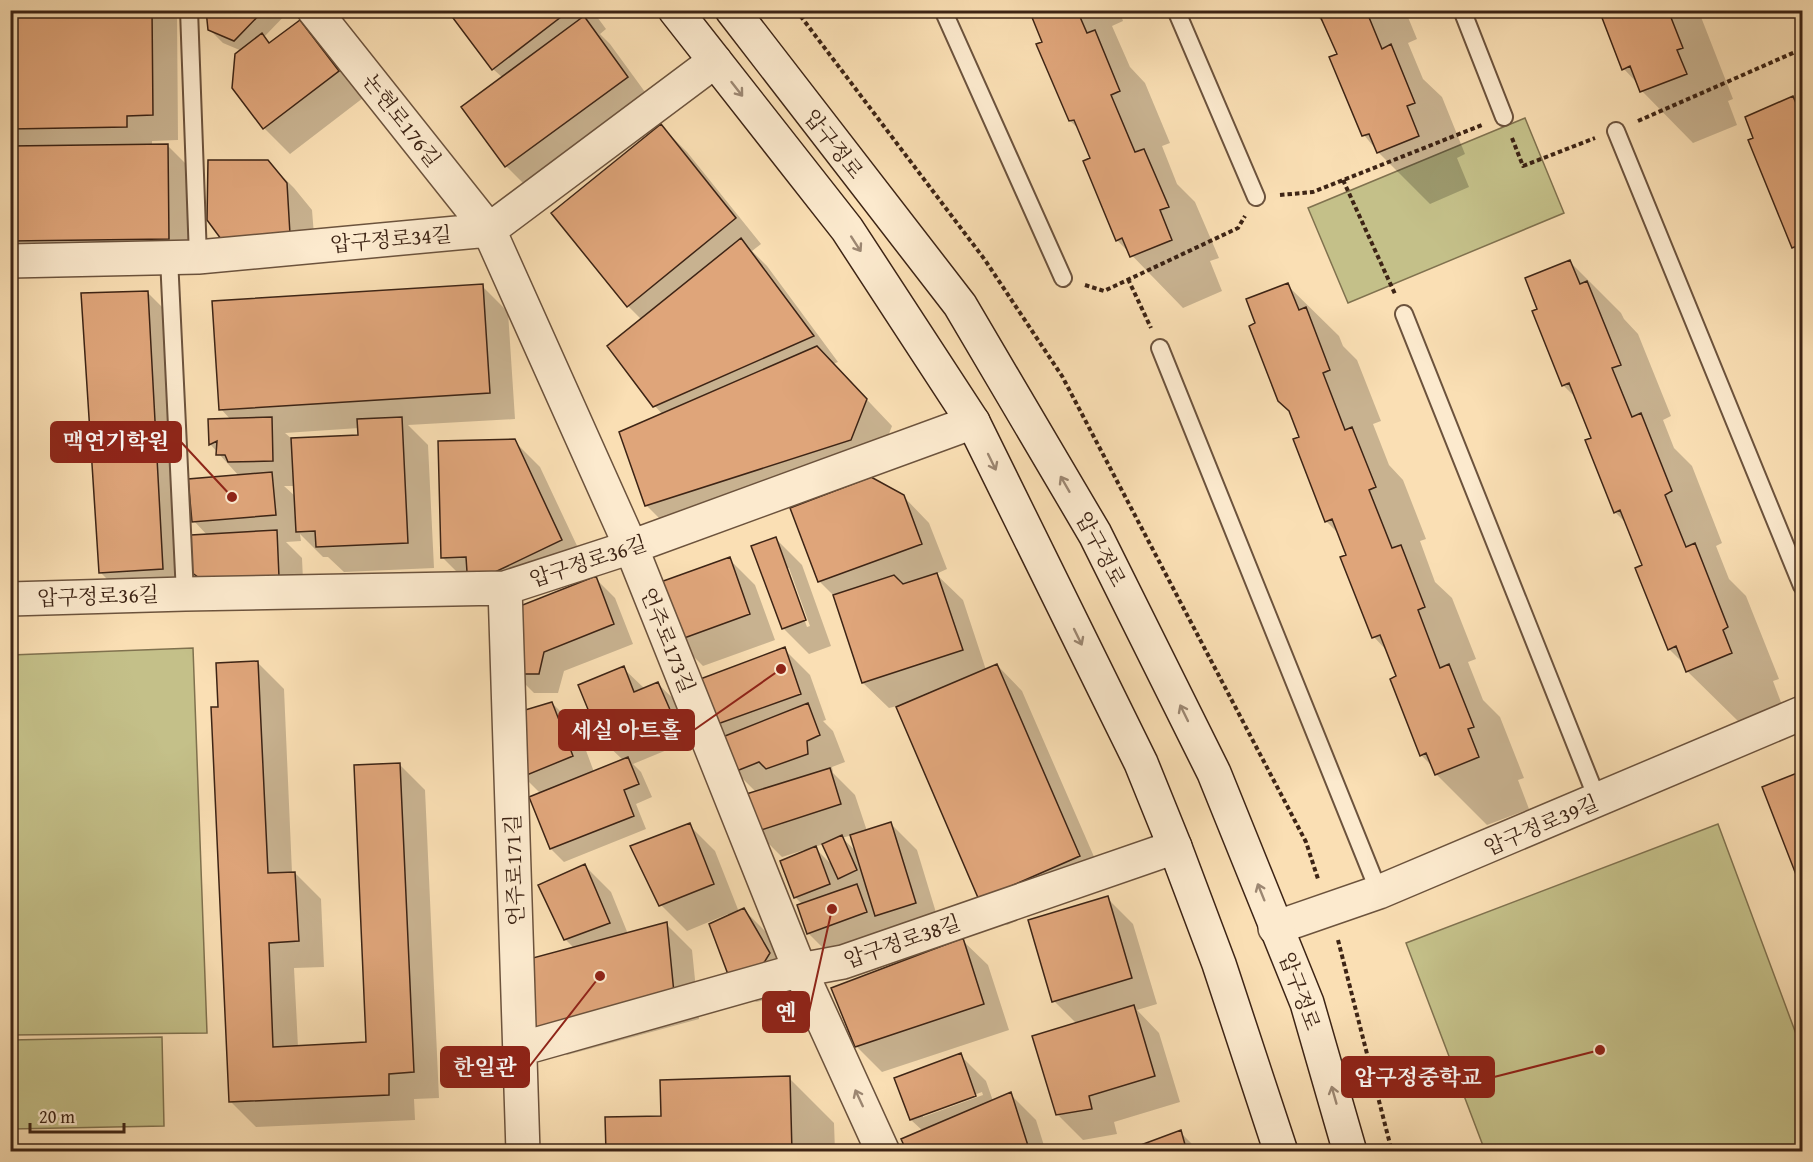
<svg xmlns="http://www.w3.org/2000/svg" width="1813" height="1162" font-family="'Gentium Book Plus','Noto Serif KR',serif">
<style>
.green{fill:#c4c089;stroke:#80724f;stroke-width:1.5}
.shadow{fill:#0003;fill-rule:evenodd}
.building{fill:#dfa57a;stroke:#3d2415;stroke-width:1.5}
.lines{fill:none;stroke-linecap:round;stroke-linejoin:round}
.lane-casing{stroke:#6c533d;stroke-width:20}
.street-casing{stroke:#6c533d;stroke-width:36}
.secondary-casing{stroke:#3d2415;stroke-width:36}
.path{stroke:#3d2415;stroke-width:4;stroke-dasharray:4.5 3;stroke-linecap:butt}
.lane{stroke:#fceace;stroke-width:16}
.street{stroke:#fceace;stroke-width:33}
.secondary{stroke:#fceace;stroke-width:33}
.oneway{stroke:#9c8772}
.labels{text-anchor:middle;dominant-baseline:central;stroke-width:6;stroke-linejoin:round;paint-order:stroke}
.street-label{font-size:21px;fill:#3d2415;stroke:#fceace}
.leader{fill:none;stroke:#8f2418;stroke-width:2}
.callout-dot{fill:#8f2418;stroke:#fceace;stroke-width:2}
.callout{fill:#8f2418;stroke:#8f2418;stroke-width:2}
.callout-label{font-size:22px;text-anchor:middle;font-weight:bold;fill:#fff}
</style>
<rect width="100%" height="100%" fill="#fadfb4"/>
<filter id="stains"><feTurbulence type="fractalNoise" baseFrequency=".00333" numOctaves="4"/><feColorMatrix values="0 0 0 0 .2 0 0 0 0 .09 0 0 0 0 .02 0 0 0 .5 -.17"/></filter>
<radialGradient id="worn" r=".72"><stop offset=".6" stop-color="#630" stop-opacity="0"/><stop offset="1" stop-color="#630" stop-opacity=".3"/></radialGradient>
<path class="green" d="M1525 118 1564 213 1348 303 1308 208Z
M193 648 207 1033 11 1035V655Z
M1718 824 1802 1050V1149L1797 1152 1485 1151 1406 943Z
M162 1037 164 1126 11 1129V1040Z"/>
<path class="shadow" d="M10 10H174L177 13 178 140 152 141V145H167L193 171 194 264 10 266Z
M207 10H290L264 37 271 44 300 22 326 48 363 98 290 154 264 128 242 51 223 43 209 29Z
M369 10H381L374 16Z
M449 10H592L606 29 600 34 610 44 653 103 532 192 506 166 464 107 503 78 493 69Z
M1028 10H1119L1123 21 1112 26 1130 67 1145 83 1170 143 1162 146 1177 184 1195 202 1219 258 1210 261 1222 291 1183 308 1117 240 1092 159 1080 130 1070 121 1044 42 1032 14Z
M1315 10H1405L1417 39 1408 43 1423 79 1442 97 1465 154 1457 158 1469 187 1430 204 1378 152 1364 135 1338 55 1326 26 1317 16Z
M1600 10H1694L1701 17 1733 99 1728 101 1737 125 1693 143 1642 91 1638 84 1624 69Z
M1793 98 1802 108V256L1793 247 1755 139Z
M661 126 687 152 761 244 752 251 767 266 838 362 833 364 892 426 877 465 672 531 646 505 663 415 655 406 642 320 628 306Z
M268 162 294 188 312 210 316 260 248 264Z
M1570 262 1621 313 1624 319 1638 334 1671 416 1663 420 1674 448 1692 466 1722 543 1716 546 1729 579 1746 596 1779 679 1773 681 1782 705 1739 722 1687 671 1685 665 1669 649 1644 566 1627 524 1615 512 1593 438 1577 399 1563 385 1539 310Z
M1287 285 1339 336 1343 346 1357 360 1381 421 1373 424 1389 465 1403 480 1426 539 1420 541 1435 582 1452 598 1476 659 1468 662 1483 700 1500 717 1524 778 1518 780 1529 809 1487 825 1436 774 1434 768 1421 755 1398 677 1388 652 1374 637 1342 558 1348 555 1340 535 1326 521 1301 438 1257 324Z
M482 286 508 312 515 419 408 425 428 445 434 568 344 572 328 557H323L300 534 301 541 286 542 302 558 304 603 208 536 194 521 239 476 210 444 231 420 221 409ZM359 428 360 436 292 439 285 433ZM284 486H295L296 497Z
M147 292 173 318 188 594 126 598 100 572Z
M514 441 540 467 587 567 468 583 442 557Z
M903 496 929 523 947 569 936 574 963 600 986 670 997 665 1022 691 1105 882 1007 925 981 899 897 706 889 708 863 683 835 597 819 581Z
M776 539 802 565 831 646 809 654 783 628ZM786 568H789L810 626 807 627Z
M729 559 755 585 775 640 703 666 677 640Z
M595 578 615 598 633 644 564 671 558 693H534L514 673Z
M784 649 810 675 826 720 823 721 833 731 845 762 832 767 833 773 855 795 867 831 891 824 917 850 941 929 902 941 888 927 892 938 834 959 808 933 803 905 795 897 804 850 782 857 756 831V792L735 771 713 726ZM852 835 857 852 842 838ZM824 844 833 866 814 847Z
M258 663 284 689 292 873H295L321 899 324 967 294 968 298 1047 368 1044 400 765 425 790 439 1098 414 1099 415 1120 256 1127 230 1101 219 709Z
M623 668 645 689 658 684 684 709 696 738 633 764 641 772 652 797 636 804 646 829 564 862 551 849 541 794 524 777 552 703 578 729 594 772 623 760 602 740Z
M1802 772V886L1764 788Z
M689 825 715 851 739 912 744 910 770 936 795 980 786 995 756 1002 730 976 728 914 687 931 661 905Z
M585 866 611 892 628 934 666 924 692 950 699 1019 567 1055 541 1029 575 949 565 939Z
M1107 898 1133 924 1157 1004 1137 1010 1159 1033 1180 1102 1114 1122 1117 1134 1083 1140 1057 1114 1077 1024 1054 1001Z
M962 940 988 965 1009 1030 882 1072 856 1046Z
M960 1055 986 1081 993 1101 1010 1094 1036 1120 1046 1152H908L923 1131 911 1120ZM982 1092 983 1095 923 1117V1114Z
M789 1078 834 1123 835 1152H607L663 1117Z
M1180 1132 1200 1152H1126Z"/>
<path class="building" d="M10 10H152L153 115 127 116V127L10 129Z
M206 10H264L234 41 208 30Z
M447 10H570L492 70Z
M1029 10H1077L1087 33 1095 30 1120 91 1111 95 1135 152 1144 149 1169 207 1160 210 1172 240 1130 257 1122 238 1116 241 1083 161 1090 158 1074 120 1069 121 1036 44 1042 42Z
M1313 10H1366L1382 49 1391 44 1415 103 1407 106 1419 136 1377 153 1369 134 1362 136 1329 57 1337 54 1320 16 1316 17Z
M1599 10H1668L1683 48 1677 50 1687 74 1640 92 1630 66 1622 70Z
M584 16 628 77 505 167 461 107Z
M300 20 339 71 263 129 232 88 235 54 262 33 269 43Z
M1793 96 1802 118V253L1799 245 1792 248 1748 140 1753 138 1745 117Z
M661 124 736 218 627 307 551 213Z
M168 144 169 239 10 241V146Z
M208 160H268L287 183 290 234 221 239 207 220Z
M741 238 814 336 653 407 607 346Z
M1570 260 1580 284 1587 281 1621 365 1612 368 1632 417 1641 413 1672 491 1665 495 1686 547 1695 543 1728 627 1723 630 1732 653 1686 672 1676 646 1668 650 1635 568 1642 565 1620 510 1614 513 1585 440 1591 438 1569 383 1562 386 1532 311 1537 309 1525 278Z
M1288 283 1299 310 1306 307 1330 370 1323 373 1345 430 1352 427 1376 487 1369 490 1392 548 1401 545 1425 607 1418 610 1440 668 1449 664 1474 727 1468 729 1479 757 1435 775 1426 753 1420 756 1390 679 1396 676 1380 635 1372 638 1340 557 1346 555 1332 519 1325 522 1293 439 1299 437 1289 411 1278 401 1249 326 1255 323 1246 299Z
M483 284 490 393 219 410 212 301Z
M148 291 163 569 99 573 81 293Z
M817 346 867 399 851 440 645 506 619 432Z
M272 417 273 461 228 462 225 455H216L217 441 209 445 208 419Z
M402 417 408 543 316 547 315 531 296 532 291 438 358 435 357 419Z
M515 439 562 540 495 572H467L466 557 441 558 438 441Z
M272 472 276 515 192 522 188 479Z
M871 477 904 495 922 544 818 582 790 508Z
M277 530 279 577 205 582 191 572V535Z
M776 537 806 620 782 629 751 546Z
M730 557 750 614 676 641 655 584Z
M937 573 963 650 862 683 833 595 894 575 903 584Z
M596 576 614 624 544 652 539 674H513L520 606Z
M785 647 801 694 712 726 695 681Z
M258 661 268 873 295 872 299 941 269 943 273 1047 366 1042 354 765 400 763 414 1072 389 1074V1095L229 1102 211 707H218L216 663Z
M997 664 1080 856 979 900 896 707Z
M624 666 634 692 658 682 671 712 601 741 578 685Z
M552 702 573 756 522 777 515 713Z
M808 703 820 735 807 741 808 754 766 769 759 762 734 772 720 738Z
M628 757 639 784 624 790 634 816 550 849 529 797Z
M830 768 841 804 755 832 743 795Z
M1802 771V890L1762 787Z
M891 822 916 903 875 916 850 835Z
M690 823 714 884 659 906 630 846Z
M842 835 857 870 838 879 822 844Z
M816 846 830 884 794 898 780 861Z
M585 864 610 923 564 940 538 885Z
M857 884 867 912 807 934 797 905Z
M1108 896 1132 978 1052 1002 1028 920Z
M744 908 770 953 760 969 729 977 709 924Z
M667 922 674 993 540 1030 526 1015 529 959Z
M963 938 984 1004 855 1047 831 988Z
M1134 1005 1155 1076 1089 1096 1092 1109 1056 1115 1032 1036Z
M961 1053 976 1096 910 1120 894 1078Z
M790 1076 792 1152H697V1150L606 1152 605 1117 661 1116 660 1080Z
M1011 1092 1030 1152H907L901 1139Z
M1181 1130 1187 1152H1122Z"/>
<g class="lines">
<defs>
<path id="lane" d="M189 10 198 257
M943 10 1063 278
M1176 10 1256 197
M1462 10 1504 117
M1616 131 1802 586
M169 258 185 594
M1404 314 1598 801
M1160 348 1379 892"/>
<path id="street" d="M314 10 489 230 631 547 800 970 883 1152
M10 261 198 257 489 230 715 61
M505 588 523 1152
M10 599 185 594 505 588 631 547 973 422
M1275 928 1379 892 1802 713
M520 1049 800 970 843 962 1175 847"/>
<path id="secondary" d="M675 10 847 229 973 422 1141 763 1175 847 1219 964 1281 1152
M732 10 960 305 1095 534 1214 773 1307 1003 1350 1152"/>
</defs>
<use href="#lane" class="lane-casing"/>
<use href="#street" class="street-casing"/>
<use href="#secondary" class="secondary-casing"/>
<path class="path" d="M796 10 985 260 1062 376 1306 842 1318 879
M1638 121 1802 49
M1512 138 1523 166 1595 138
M1343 180 1395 294
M1280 195 1313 192 1482 125
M1128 279 1151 328
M1085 285 1104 291 1238 228 1245 216
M1338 940 1392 1152"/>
<use href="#lane" class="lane"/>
<use href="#street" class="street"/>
<use href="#secondary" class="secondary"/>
</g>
<defs><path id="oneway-shaft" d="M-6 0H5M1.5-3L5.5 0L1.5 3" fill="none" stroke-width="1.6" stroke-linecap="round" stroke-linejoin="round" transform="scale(1.5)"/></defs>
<g class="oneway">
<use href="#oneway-shaft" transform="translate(737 89) rotate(52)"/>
<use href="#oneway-shaft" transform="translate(856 244) rotate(57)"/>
<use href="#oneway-shaft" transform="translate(992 462) rotate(64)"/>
<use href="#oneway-shaft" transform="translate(1065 484) rotate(-120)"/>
<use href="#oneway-shaft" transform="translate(1078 637) rotate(64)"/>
<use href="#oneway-shaft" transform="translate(1184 713) rotate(-116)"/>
<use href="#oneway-shaft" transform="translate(1261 892) rotate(-112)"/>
<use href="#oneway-shaft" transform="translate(1334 1095) rotate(-106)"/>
<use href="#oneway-shaft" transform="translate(859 1098) rotate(-115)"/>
</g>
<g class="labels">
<g class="street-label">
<text transform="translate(402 120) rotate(52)">논현로176길</text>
<text transform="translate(834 144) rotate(52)">압구정로</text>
<text transform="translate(391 239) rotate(-5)">압구정로34길</text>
<text transform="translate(1101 549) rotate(62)">압구정로</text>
<text transform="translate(588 561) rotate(-18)">압구정로36길</text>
<text transform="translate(98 596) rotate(-2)">압구정로36길</text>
<text transform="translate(668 640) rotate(68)">언주로173길</text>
<text transform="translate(1541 825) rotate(-23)">압구정로39길</text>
<text transform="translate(514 870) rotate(-92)">언주로171길</text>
<text transform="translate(902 941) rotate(-19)">압구정로38길</text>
<text transform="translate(1300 991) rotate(70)">압구정로</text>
</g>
</g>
<path class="leader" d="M232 497L181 442M781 669L694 730M832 909L809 1012M600 976L529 1067M1600 1050L1494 1077"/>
<g class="callout-dot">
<circle cx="232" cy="497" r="6"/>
<circle cx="781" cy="669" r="6"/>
<circle cx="832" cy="909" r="6"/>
<circle cx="600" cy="976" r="6"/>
<circle cx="1600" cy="1050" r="6"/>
</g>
<g class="callout">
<rect x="51" y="422" width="130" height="40" rx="6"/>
<rect x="559" y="710" width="135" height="40" rx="6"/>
<rect x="763" y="992" width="46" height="40" rx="6"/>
<rect x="441" y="1047" width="88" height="40" rx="6"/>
<rect x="1342" y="1057" width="152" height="40" rx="6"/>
</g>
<g class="callout-label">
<text x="116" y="449">맥연기학원</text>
<text x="626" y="738">세실 아트홀</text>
<text x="786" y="1020">옌</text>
<text x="485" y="1075">한일관</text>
<text x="1418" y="1085">압구정중학교</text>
</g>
<rect width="1813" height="1162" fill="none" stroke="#fadfb4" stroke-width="36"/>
<rect x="12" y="12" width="1789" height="1138" fill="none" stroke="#3d2415" stroke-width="3"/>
<rect x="18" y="18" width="1777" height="1126" fill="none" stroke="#3d2415" stroke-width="1.5"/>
<path d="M30 1123v9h94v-9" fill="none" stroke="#3d2415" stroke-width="3"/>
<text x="39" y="1123" font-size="18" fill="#3d2415" stroke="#fceace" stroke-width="4.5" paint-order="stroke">20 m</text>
<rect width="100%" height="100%" filter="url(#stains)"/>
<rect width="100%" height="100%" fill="url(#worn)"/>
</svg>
